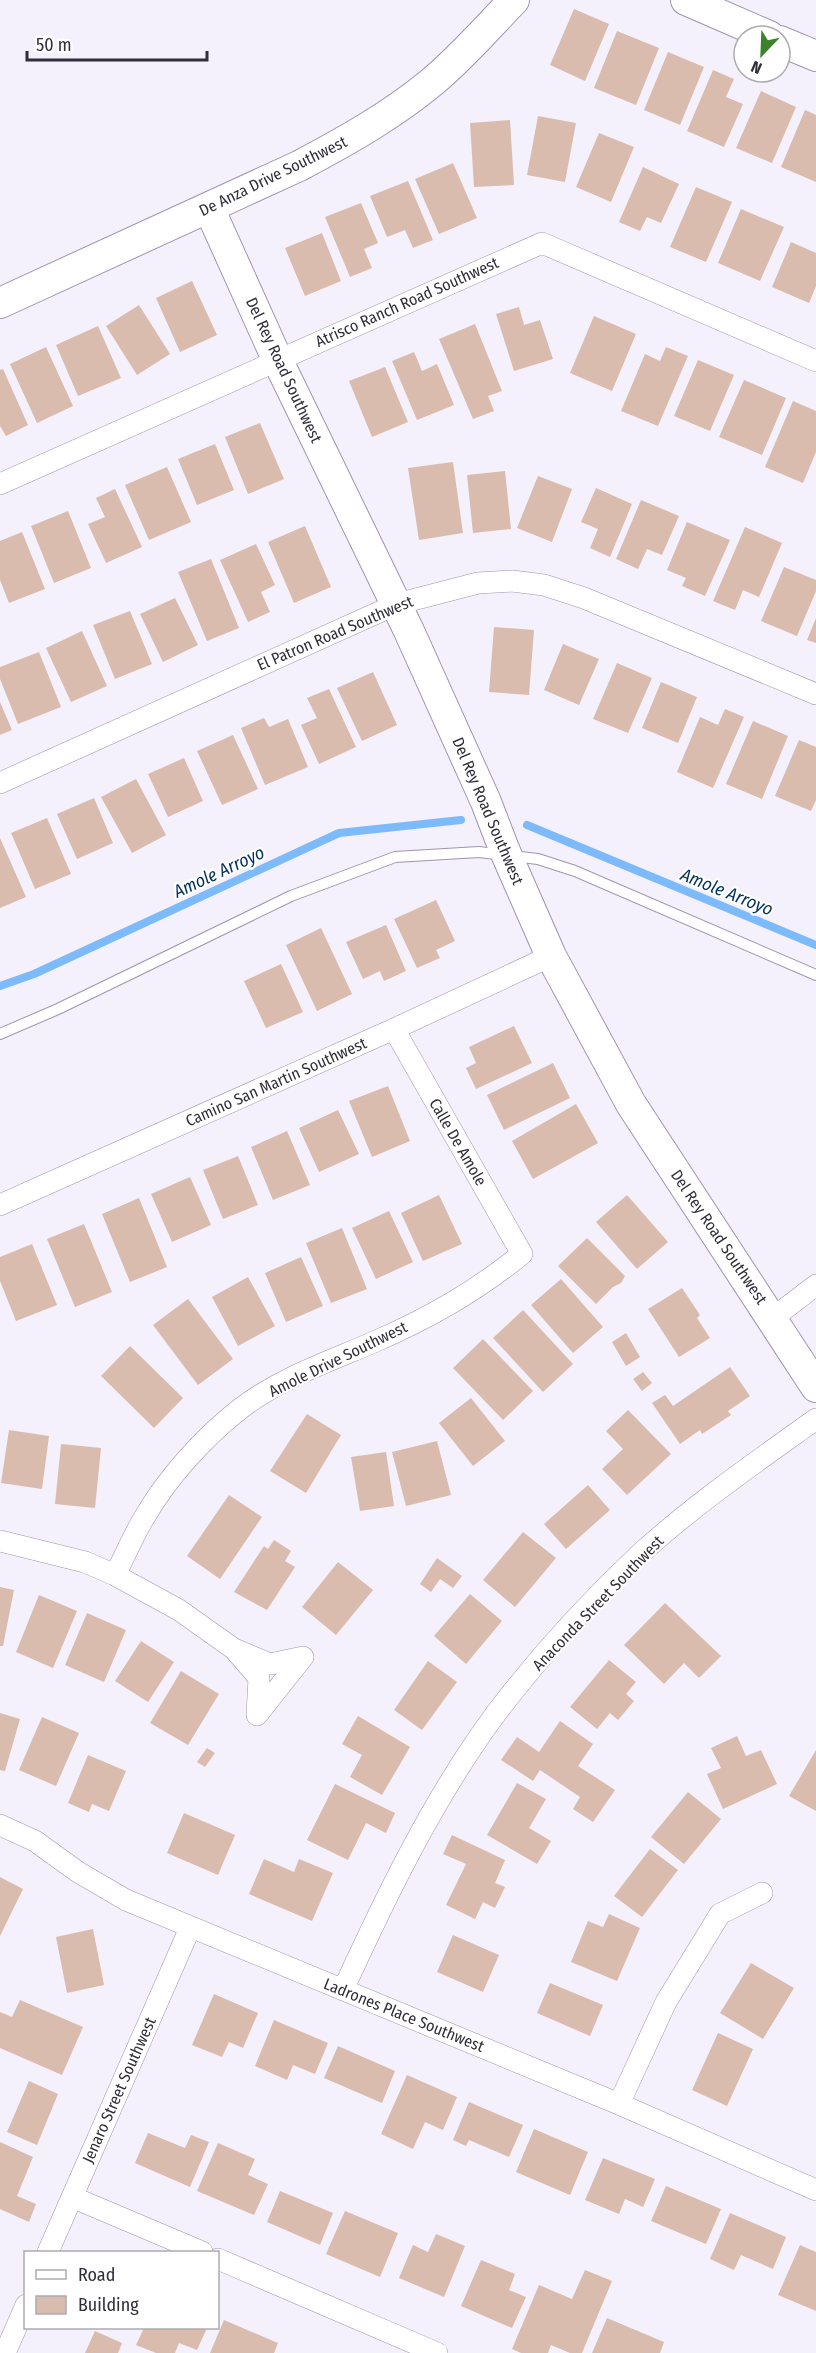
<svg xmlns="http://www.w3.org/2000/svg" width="816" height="2353" font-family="'Fira Sans Condensed',sans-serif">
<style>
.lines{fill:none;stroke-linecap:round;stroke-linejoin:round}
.stream{stroke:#7dbafa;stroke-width:8}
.building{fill:#dabcae}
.lane-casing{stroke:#9e95b0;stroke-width:12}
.street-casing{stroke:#9e95b0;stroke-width:22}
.secondary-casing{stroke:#9e95b0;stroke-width:32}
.lane{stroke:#fff;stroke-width:10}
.street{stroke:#fff;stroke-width:21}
.secondary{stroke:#fff;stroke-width:30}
.labels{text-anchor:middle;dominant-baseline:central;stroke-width:4.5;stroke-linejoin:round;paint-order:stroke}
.street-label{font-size:16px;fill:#312e39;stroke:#fff}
.water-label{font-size:18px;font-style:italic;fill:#03325a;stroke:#fff}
</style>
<rect width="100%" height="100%" fill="#f4f0fc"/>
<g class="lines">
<path class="stream" d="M527 825 816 945
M0 986 34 974 339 833 461 820"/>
</g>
<path class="building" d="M574 9 609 24 585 81 550 65Z
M617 31 659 48 636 105 594 88Z
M668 52 704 67 680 125 644 110Z
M713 70 734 79 726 97 743 104 724 147 687 131Z
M761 91 796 107 772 163 736 148Z
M805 110 816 115V182L781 167Z
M538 116 576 123 565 182 527 175Z
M510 120 514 185 474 187 470 123Z
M599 133 634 147 611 202 576 187Z
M453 163 477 218 439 234 415 179Z
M643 167 679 184 661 223 647 217 640 231 619 222Z
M408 181 433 240 413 248 405 230 387 237 370 196Z
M696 187 732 202 706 262 670 247Z
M361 203 378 243 364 249 372 268 350 277 325 217Z
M741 209 784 227 760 281 718 263Z
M322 233 341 281 305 296 285 248Z
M791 242 816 253V286L809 303 772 287Z
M192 281 217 335 180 352 156 298Z
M139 305 170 354 137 375 106 326Z
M519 307 524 325 540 320 553 359 514 371 496 314Z
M594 316 636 334 612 391 570 373Z
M475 324 502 391 488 396 494 411 473 419 439 339Z
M98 326 121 378 78 396 56 345Z
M46 347 73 406 37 423 10 364Z
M666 347 688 356 658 426 621 411 645 354 660 361Z
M414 352 422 371 437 364 454 405 417 420 392 361Z
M698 360 734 375 710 431 674 416Z
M385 367 408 422 372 437 349 381Z
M3 369 28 425 6 436 0 426V370Z
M744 380 786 398 762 455 719 437Z
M793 401 816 411V452L803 483 765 467Z
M260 423 284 479 248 494 225 437Z
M215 444 234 490 197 505 178 459Z
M453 462 463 533 419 540 408 468Z
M167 467 191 522 149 540 125 485Z
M505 471 511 529 473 533 467 475Z
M538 476 572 489 552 542 517 528Z
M596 488 632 504 610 557 590 548 598 529 581 522Z
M115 489 142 547 106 563 88 524 105 517 96 498Z
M641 500 679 516 662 555 647 549 638 569 616 559Z
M68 511 91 568 54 583 31 526Z
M687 522 730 540 705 596 682 586 686 578 667 570Z
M305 526 331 587 294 603 268 542Z
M745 527 782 543 759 597 743 590 735 610 713 601Z
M22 532 45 589 9 603 0 580V541Z
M256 544 275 585 261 592 270 612 248 622 220 560Z
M211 559 239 628 207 641 178 572Z
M784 567 816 580V591L797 636 761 621Z
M175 598 198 645 163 662 140 614Z
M130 611 152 664 115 679 93 625Z
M816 618V643L807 640Z
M494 627 534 630 529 695 489 692Z
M82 631 107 686 71 702 46 648Z
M563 644 599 659 579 705 544 690Z
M39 652 61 707 18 724 0 679V667Z
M617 663 652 678 628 733 593 719Z
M373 672 397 725 362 741 337 688Z
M661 682 697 697 678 743 642 728Z
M329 689 356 747 319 764 301 725 317 718 307 698Z
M0 702 12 730 0 735Z
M725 709 744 717 713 788 677 772 700 717 718 725Z
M264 718 269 727 288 719 308 767 265 785 241 728Z
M753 721 788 736 762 799 726 784Z
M233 735 258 789 222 805 197 751Z
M799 740 816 747V800L811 811 775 796Z
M184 758 203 801 168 817 148 774Z
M136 779 166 835 132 853 101 797Z
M94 798 113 843 77 859 57 814Z
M47 818 71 874 35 889 11 833Z
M0 838 26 897 0 908Z
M436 900 455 941 436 950 440 958 417 968 394 919Z
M386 925 406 971 384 981 380 971 363 979 346 942Z
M321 928 352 994 317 1011 286 945Z
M281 964 303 1012 266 1028 244 981Z
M514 1026 532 1063 476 1089 466 1068 476 1063 469 1047Z
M553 1063 570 1098 504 1130 487 1095Z
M388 1086 410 1141 372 1157 349 1101Z
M576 1104 598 1143 533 1179 512 1141Z
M338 1110 359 1154 319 1172 299 1128Z
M287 1131 310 1185 273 1200 251 1147Z
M238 1156 258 1205 223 1219 203 1170Z
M190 1177 211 1225 172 1242 151 1194Z
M439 1195 462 1244 423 1261 401 1213Z
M627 1195 668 1242 637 1269 596 1222Z
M139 1198 167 1267 130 1282 102 1214Z
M389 1211 413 1262 376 1279 352 1228Z
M84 1224 112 1292 75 1307 47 1239Z
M342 1228 367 1289 331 1303 306 1243Z
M587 1238 625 1276 621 1283 613 1287 596 1304 558 1266Z
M32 1244 57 1305 16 1321 0 1281V1257Z
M301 1257 323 1306 286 1322 265 1273Z
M248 1277 275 1326 238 1346 212 1297Z
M561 1279 603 1327 573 1353 531 1305Z
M682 1288 700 1315 697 1318 710 1338 679 1357 648 1309Z
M188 1299 233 1359 198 1385 153 1325Z
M523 1310 573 1364 543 1392 493 1338Z
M626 1333 640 1357 626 1366 612 1342Z
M483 1339 533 1391 503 1420 453 1368Z
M130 1346 183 1398 154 1428 101 1376Z
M730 1367 750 1396 728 1411 731 1415 702 1434 700 1430 680 1444 652 1403 665 1395 673 1406Z
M643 1372 652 1383 642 1391 633 1379Z
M471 1398 505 1441 473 1466 439 1423Z
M628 1410 671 1454 627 1495 602 1469 623 1449 606 1431Z
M307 1414 341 1435 306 1493 270 1471Z
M9 1430 49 1436 42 1489 1 1483Z
M437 1441 451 1495 406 1506 392 1452Z
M61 1444 101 1448 95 1508 55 1504Z
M386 1452 394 1506 360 1511 351 1457Z
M588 1485 610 1510 566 1549 544 1524Z
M229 1495 262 1517 220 1579 187 1556Z
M523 1532 556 1558 515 1607 483 1580Z
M274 1540 291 1551 285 1561 295 1567 267 1610 234 1592 264 1546 268 1549Z
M437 1558 462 1576 453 1588 440 1579 431 1592 420 1584Z
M338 1562 373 1590 336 1635 302 1607Z
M0 1587 14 1590 3 1646H0Z
M470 1594 502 1621 466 1664 434 1636Z
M39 1595 77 1611 53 1668 16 1652Z
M665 1603 721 1656 699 1678 684 1663 664 1684 624 1645Z
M87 1613 126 1630 104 1682 65 1665Z
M141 1641 174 1662 148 1702 115 1681Z
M609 1660 636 1682 626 1694 634 1701 618 1720 610 1713 597 1729 570 1707Z
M428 1661 457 1682 422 1730 394 1710Z
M181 1671 219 1694 188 1745 150 1723Z
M0 1713 20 1719 5 1771 0 1770Z
M358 1716 410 1747 382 1795 350 1777 362 1755 342 1744Z
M42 1717 79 1733 56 1786 19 1770Z
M560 1721 593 1744 578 1766 615 1790 593 1822 573 1809 580 1797 540 1770 533 1781 501 1760 517 1737 539 1752Z
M737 1736 746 1756 761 1750 777 1784 723 1809 707 1774 721 1768 711 1748Z
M207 1748 215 1753 205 1767 197 1762Z
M816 1750V1811L789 1796Z
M88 1755 126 1771 109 1811 92 1804 89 1812 68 1803Z
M517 1783 546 1799 529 1828 551 1841 537 1864 487 1835Z
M335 1784 395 1813 386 1833 366 1823 348 1860 307 1840Z
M688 1792 721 1819 684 1864 651 1837Z
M184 1813 235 1835 218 1875 167 1853Z
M452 1835 505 1860 495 1883 505 1887 495 1908 483 1902 475 1919 446 1905 466 1864 443 1854Z
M650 1849 678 1870 642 1917 614 1896Z
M264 1859 294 1872 299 1859 333 1873 312 1921 249 1894Z
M0 1877 23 1889 0 1936Z
M609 1914 640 1928 617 1981 571 1962 588 1921 603 1927Z
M93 1929 104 1985 67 1993 56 1937Z
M453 1935 499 1955 483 1992 437 1972Z
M751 1963 794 1988 763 2039 720 2013Z
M550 1983 603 2005 590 2036 537 2013Z
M214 1994 258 2013 243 2048 229 2042 222 2057 192 2045Z
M20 2000 83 2027 62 2075 0 2048V2012L12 2017Z
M274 2020 328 2043 315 2074 293 2065 287 2080 255 2066Z
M718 2033 753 2049 727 2106 692 2090Z
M338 2046 395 2071 382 2103 324 2078Z
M407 2075 457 2097 443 2130 425 2122 413 2149 381 2134Z
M29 2081 58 2094 37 2145 7 2132Z
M469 2102 523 2125 509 2157 469 2140 466 2146 453 2140Z
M534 2129 588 2152 570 2195 516 2172Z
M148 2133 185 2148 191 2135 209 2142 190 2187 135 2163Z
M0 2142 33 2157 17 2196 36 2204 29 2222 0 2209Z
M218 2143 255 2159 248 2175 268 2184 254 2215 197 2191Z
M603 2158 655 2179 643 2207 625 2199 619 2214 585 2200Z
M666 2186 721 2209 706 2244 651 2221Z
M280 2191 333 2213 320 2245 267 2222Z
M345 2211 398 2233 380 2277 326 2254Z
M730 2213 786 2237 773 2269 741 2255 734 2270 710 2259Z
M436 2234 465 2246 444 2297 399 2278 413 2245 428 2252Z
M800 2245 816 2252V2311L778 2295Z
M481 2260 515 2274 509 2290 526 2297 512 2328 461 2306Z
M585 2270 612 2281 582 2353H570L551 2345 548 2353H521L512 2349 539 2285 572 2299Z
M607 2318 664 2342 660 2353H592Z
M224 2320 278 2343 274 2353H210Z
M144 2328H207L197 2350 179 2343 175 2353H156L136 2345Z
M95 2331 122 2343 118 2353H85Z"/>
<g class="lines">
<defs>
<path id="lane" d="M0 1034 58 1009 291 896 395 857 479 852 538 859 575 871 816 975"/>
<path id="street" d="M0 484 542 243 816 361
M0 783 397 604 478 583 512 581 544 585 584 598 816 694
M0 1205 394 1029 551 956
M773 1318 816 1285
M0 1541 85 1562 115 1575 179 1610 234 1649 270 1664 303 1657 257 1715 259 1678 234 1649
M115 1575C125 1556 133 1536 144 1518 167 1478 203 1438 240 1409 280 1378 328 1362 374 1342 429 1318 475 1292 522 1254L394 1029
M0 1825 35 1841 78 1872 126 1900 619 2104 816 2190
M343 1990C387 1894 434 1797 497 1712 539 1657 589 1602 640 1554 695 1504 756 1462 816 1419
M619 2104 666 2002 720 1914 762 1893
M72 2197 202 2252
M48 2252 190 1928
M218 2259 437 2353
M5 2353 26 2305"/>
<path id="secondary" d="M686 0 769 36
M780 41 816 56
M209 208 277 359 409 631 486 802 504 849 551 956 631 1104 816 1387
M0 303 299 166C346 141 391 116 432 82 462 57 487 28 514 0"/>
</defs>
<use href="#lane" class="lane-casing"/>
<use href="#street" class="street-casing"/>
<use href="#secondary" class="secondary-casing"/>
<use href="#lane" class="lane"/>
<use href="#street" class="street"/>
<use href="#secondary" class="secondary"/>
</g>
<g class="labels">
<g class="street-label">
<text transform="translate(273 176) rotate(-26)">De Anza Drive Southwest</text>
<text transform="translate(407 302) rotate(-24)">Atrisco Ranch Road Southwest</text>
<text transform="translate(284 370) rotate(65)">Del Rey Road Southwest</text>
<text transform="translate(335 633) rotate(-23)">El Patron Road Southwest</text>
<text transform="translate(488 811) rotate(67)">Del Rey Road Southwest</text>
<text transform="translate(276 1082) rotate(-24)">Camino San Martin Southwest</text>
<text transform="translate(458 1142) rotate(60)">Calle De Amole</text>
<text transform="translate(719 1237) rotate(56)">Del Rey Road Southwest</text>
<text transform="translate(338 1359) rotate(-26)">Amole Drive Southwest</text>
<text transform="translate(598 1603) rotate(-46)">Anaconda Street Southwest</text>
<text transform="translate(404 2015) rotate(22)">Ladrones Place Southwest</text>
<text transform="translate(119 2090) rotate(-66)">Jenaro Street Southwest</text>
</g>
<g class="water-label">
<text transform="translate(219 872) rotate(-25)">Amole Arroyo</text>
<text transform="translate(727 892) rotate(22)">Amole Arroyo</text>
</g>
</g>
<rect x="24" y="2251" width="195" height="78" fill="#ffffff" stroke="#adabb0" stroke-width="1.5"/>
<rect x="36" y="2270" width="30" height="9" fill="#ffffff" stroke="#adabb0" stroke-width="1.5"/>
<text x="78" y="2281" font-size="18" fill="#312e39">Road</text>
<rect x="36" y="2296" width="30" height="18" fill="#dabcae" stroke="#adabb0" stroke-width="1.5"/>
<text x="78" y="2311" font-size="18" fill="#312e39">Building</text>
<g transform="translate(762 54) rotate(203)"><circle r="28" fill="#ffffff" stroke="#adabb0" stroke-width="1.5"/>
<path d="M0-4.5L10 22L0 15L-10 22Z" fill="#3a832a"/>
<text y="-9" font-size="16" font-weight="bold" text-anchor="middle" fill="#312e39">N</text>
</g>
<path d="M27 51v9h180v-9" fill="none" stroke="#312e39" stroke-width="3"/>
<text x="36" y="51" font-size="18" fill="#312e39" stroke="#ffffff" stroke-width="4.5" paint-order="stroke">50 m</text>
</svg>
